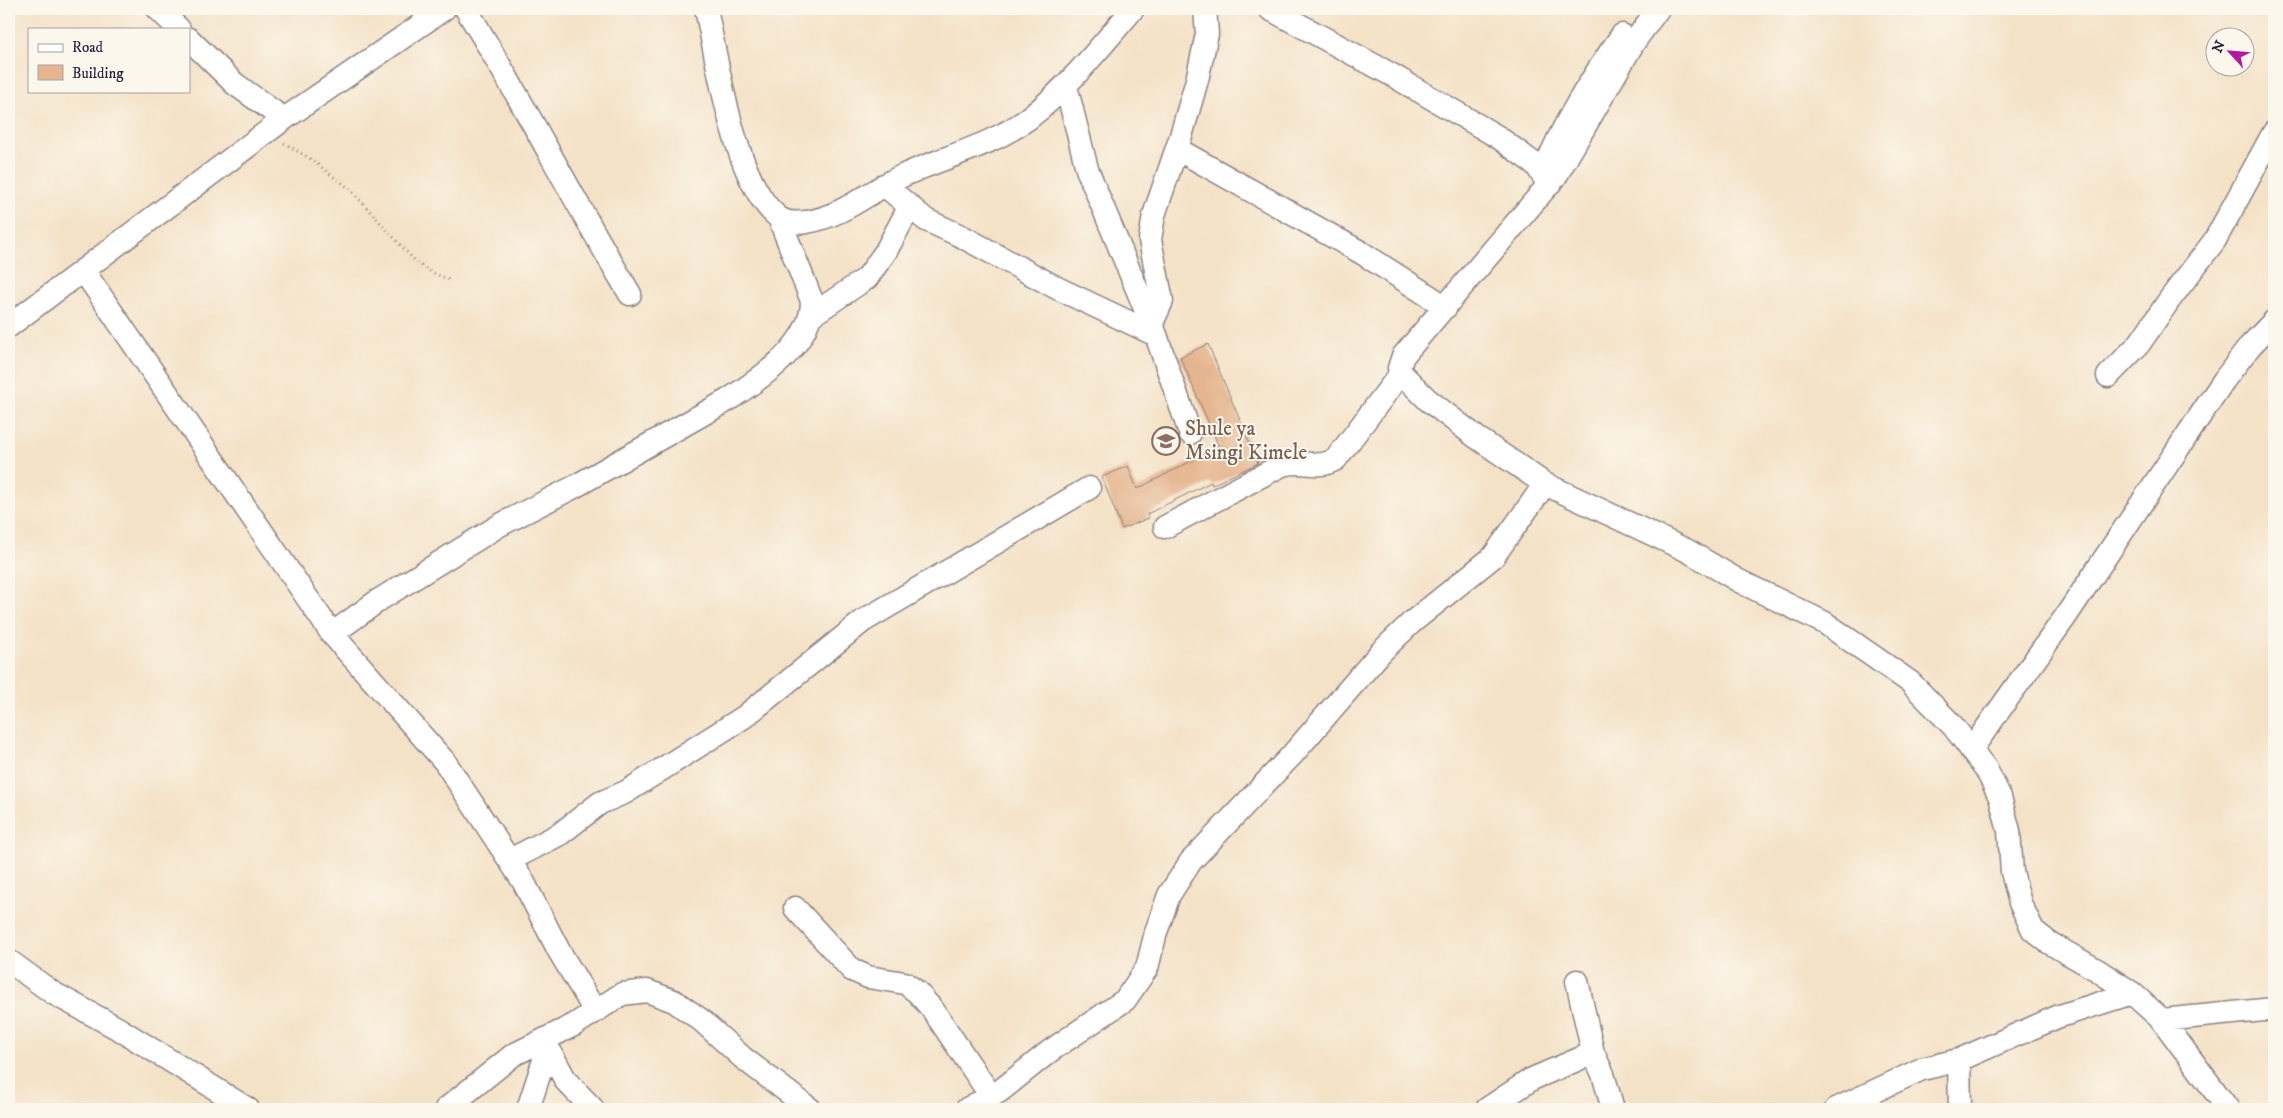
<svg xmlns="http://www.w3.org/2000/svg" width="2283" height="1118" font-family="'IM FELL DW Pica',serif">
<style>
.building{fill:#e5b58f}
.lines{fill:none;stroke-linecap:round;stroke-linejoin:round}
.minor-casing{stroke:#8b8281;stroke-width:25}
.path{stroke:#8b8281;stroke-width:3;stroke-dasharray:1 4;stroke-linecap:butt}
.minor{stroke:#fff;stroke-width:22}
.labels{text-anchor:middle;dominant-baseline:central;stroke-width:4;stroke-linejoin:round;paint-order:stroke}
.education-label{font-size:21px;fill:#785e54;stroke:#fbf7ec;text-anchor:start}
</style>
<rect width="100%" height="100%" fill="#fbf7ec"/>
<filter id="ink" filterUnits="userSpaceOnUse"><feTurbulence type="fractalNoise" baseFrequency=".02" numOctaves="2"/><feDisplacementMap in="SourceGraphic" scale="10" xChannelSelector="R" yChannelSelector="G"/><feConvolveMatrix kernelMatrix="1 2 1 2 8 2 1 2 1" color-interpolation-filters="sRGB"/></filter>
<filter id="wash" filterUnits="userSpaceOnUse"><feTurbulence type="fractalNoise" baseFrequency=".0096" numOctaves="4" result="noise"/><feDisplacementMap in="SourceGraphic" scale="20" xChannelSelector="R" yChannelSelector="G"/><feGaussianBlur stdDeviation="1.12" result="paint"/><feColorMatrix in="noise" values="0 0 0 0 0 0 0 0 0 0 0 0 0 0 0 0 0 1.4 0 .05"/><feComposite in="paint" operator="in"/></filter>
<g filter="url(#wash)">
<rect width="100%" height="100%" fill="#f4e2c7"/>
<g id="blocks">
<path class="building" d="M1208 344 1258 463 1212 485 1211 482 1147 514 1149 518 1122 529 1102 477 1128 466 1137 489 1219 447 1180 357Z"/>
</g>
</g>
<g filter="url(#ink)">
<use href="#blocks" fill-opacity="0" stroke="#8b8281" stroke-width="1"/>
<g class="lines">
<defs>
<path id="minor" d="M158 9 179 29
M466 9C524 102 573 200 630 294
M706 9C718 63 734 182 778 217 785 223 797 223 807 222 843 216 870 191 902 176 943 157 992 146 1029 118 1069 87 1100 47 1133 9
M1270 9 1392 75 1498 137 1536 165 1549 185
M1658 9 1634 42 1556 176 1403 356 1399 368 1401 373 1428 400 1476 437 1545 484 1688 551 1739 581 1825 623 1910 682 1953 726 1986 769 2000 797 2009 831 2012 872 2020 903 2033 930 2048 942 2097 970 2132 993 2162 1020 2228 1109
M189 39 235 84 284 119
M1066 86 1087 169 1156 335 1190 433
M1177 149 1362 253 1446 307
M1543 173C1563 123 1591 79 1622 35
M884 185 926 220 961 236 1057 288 1156 335
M83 270 332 634 445 762 523 881 559 951 595 1011
M812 315 867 278 886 251 910 206
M1152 323 1162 301 1150 240 1154 215 1181 136 1197 80 1207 34 1205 9
M9 326 284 119 444 9
M2108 376 2139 344 2170 299 2215 240 2274 132
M1165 527 1282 465C1305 458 1316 471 1336 459L1401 373
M332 634 379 600 500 525 574 487 728 400C761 378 812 345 812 301L779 218
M1971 750 2066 616 2224 380 2250 346 2274 321
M510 860 560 834 600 803 626 792 744 717 863 621 1089 488
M795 908 852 970 868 977 905 983 917 992 933 1010 991 1096
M9 961 53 993 119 1029 248 1109
M1577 981 1593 1053 1603 1074 1613 1109
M2162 1020 2274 1009
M544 1040 566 1081 593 1109
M1959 1060 1960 1109
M446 1109 513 1055 574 1025 622 994 647 991 674 1001 701 1020 743 1058 810 1109
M528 1109 548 1048
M967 1109 1000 1091 1050 1051 1125 1000 1147 968 1156 932 1169 895 1191 861 1292 755 1381 652 1411 623 1493 557 1545 484
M1487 1109 1532 1079 1593 1053
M1836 1109 1922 1069 1959 1060 2057 1017 2132 993"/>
</defs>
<use href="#minor" class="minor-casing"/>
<path class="path" d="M284 143 309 158 350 189 415 261 429 271 452 281"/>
<use href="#minor" class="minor"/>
</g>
</g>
<defs>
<symbol id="school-ring" viewBox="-11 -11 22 22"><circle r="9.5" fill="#fbf7ec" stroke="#8d6e63" stroke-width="1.5"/><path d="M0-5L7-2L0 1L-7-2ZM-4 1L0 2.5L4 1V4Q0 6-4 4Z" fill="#8d6e63"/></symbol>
</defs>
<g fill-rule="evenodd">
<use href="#school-ring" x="1150" y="425" width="32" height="32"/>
</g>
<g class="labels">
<g class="education-label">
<text x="1185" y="429">Shule ya<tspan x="1185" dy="24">Msingi Kimele</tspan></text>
</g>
</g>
<rect width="2283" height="1118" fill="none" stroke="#fbf7ec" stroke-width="30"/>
<rect x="28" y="28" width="162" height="65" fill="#fbf7ec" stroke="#a4a2a5"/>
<rect x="38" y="44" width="25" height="8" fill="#ffffff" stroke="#a4a2a5"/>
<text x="72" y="52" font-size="15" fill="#22223b">Road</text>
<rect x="38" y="65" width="25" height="15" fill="#e5b58f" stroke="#a4a2a5"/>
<text x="72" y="78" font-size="15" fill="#22223b">Building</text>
<g transform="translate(2230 52) rotate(296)"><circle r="24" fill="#fbf7ec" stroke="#a4a2a5"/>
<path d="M0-4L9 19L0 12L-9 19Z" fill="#b5179e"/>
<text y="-8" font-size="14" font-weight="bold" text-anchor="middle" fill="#22223b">N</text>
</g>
</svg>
